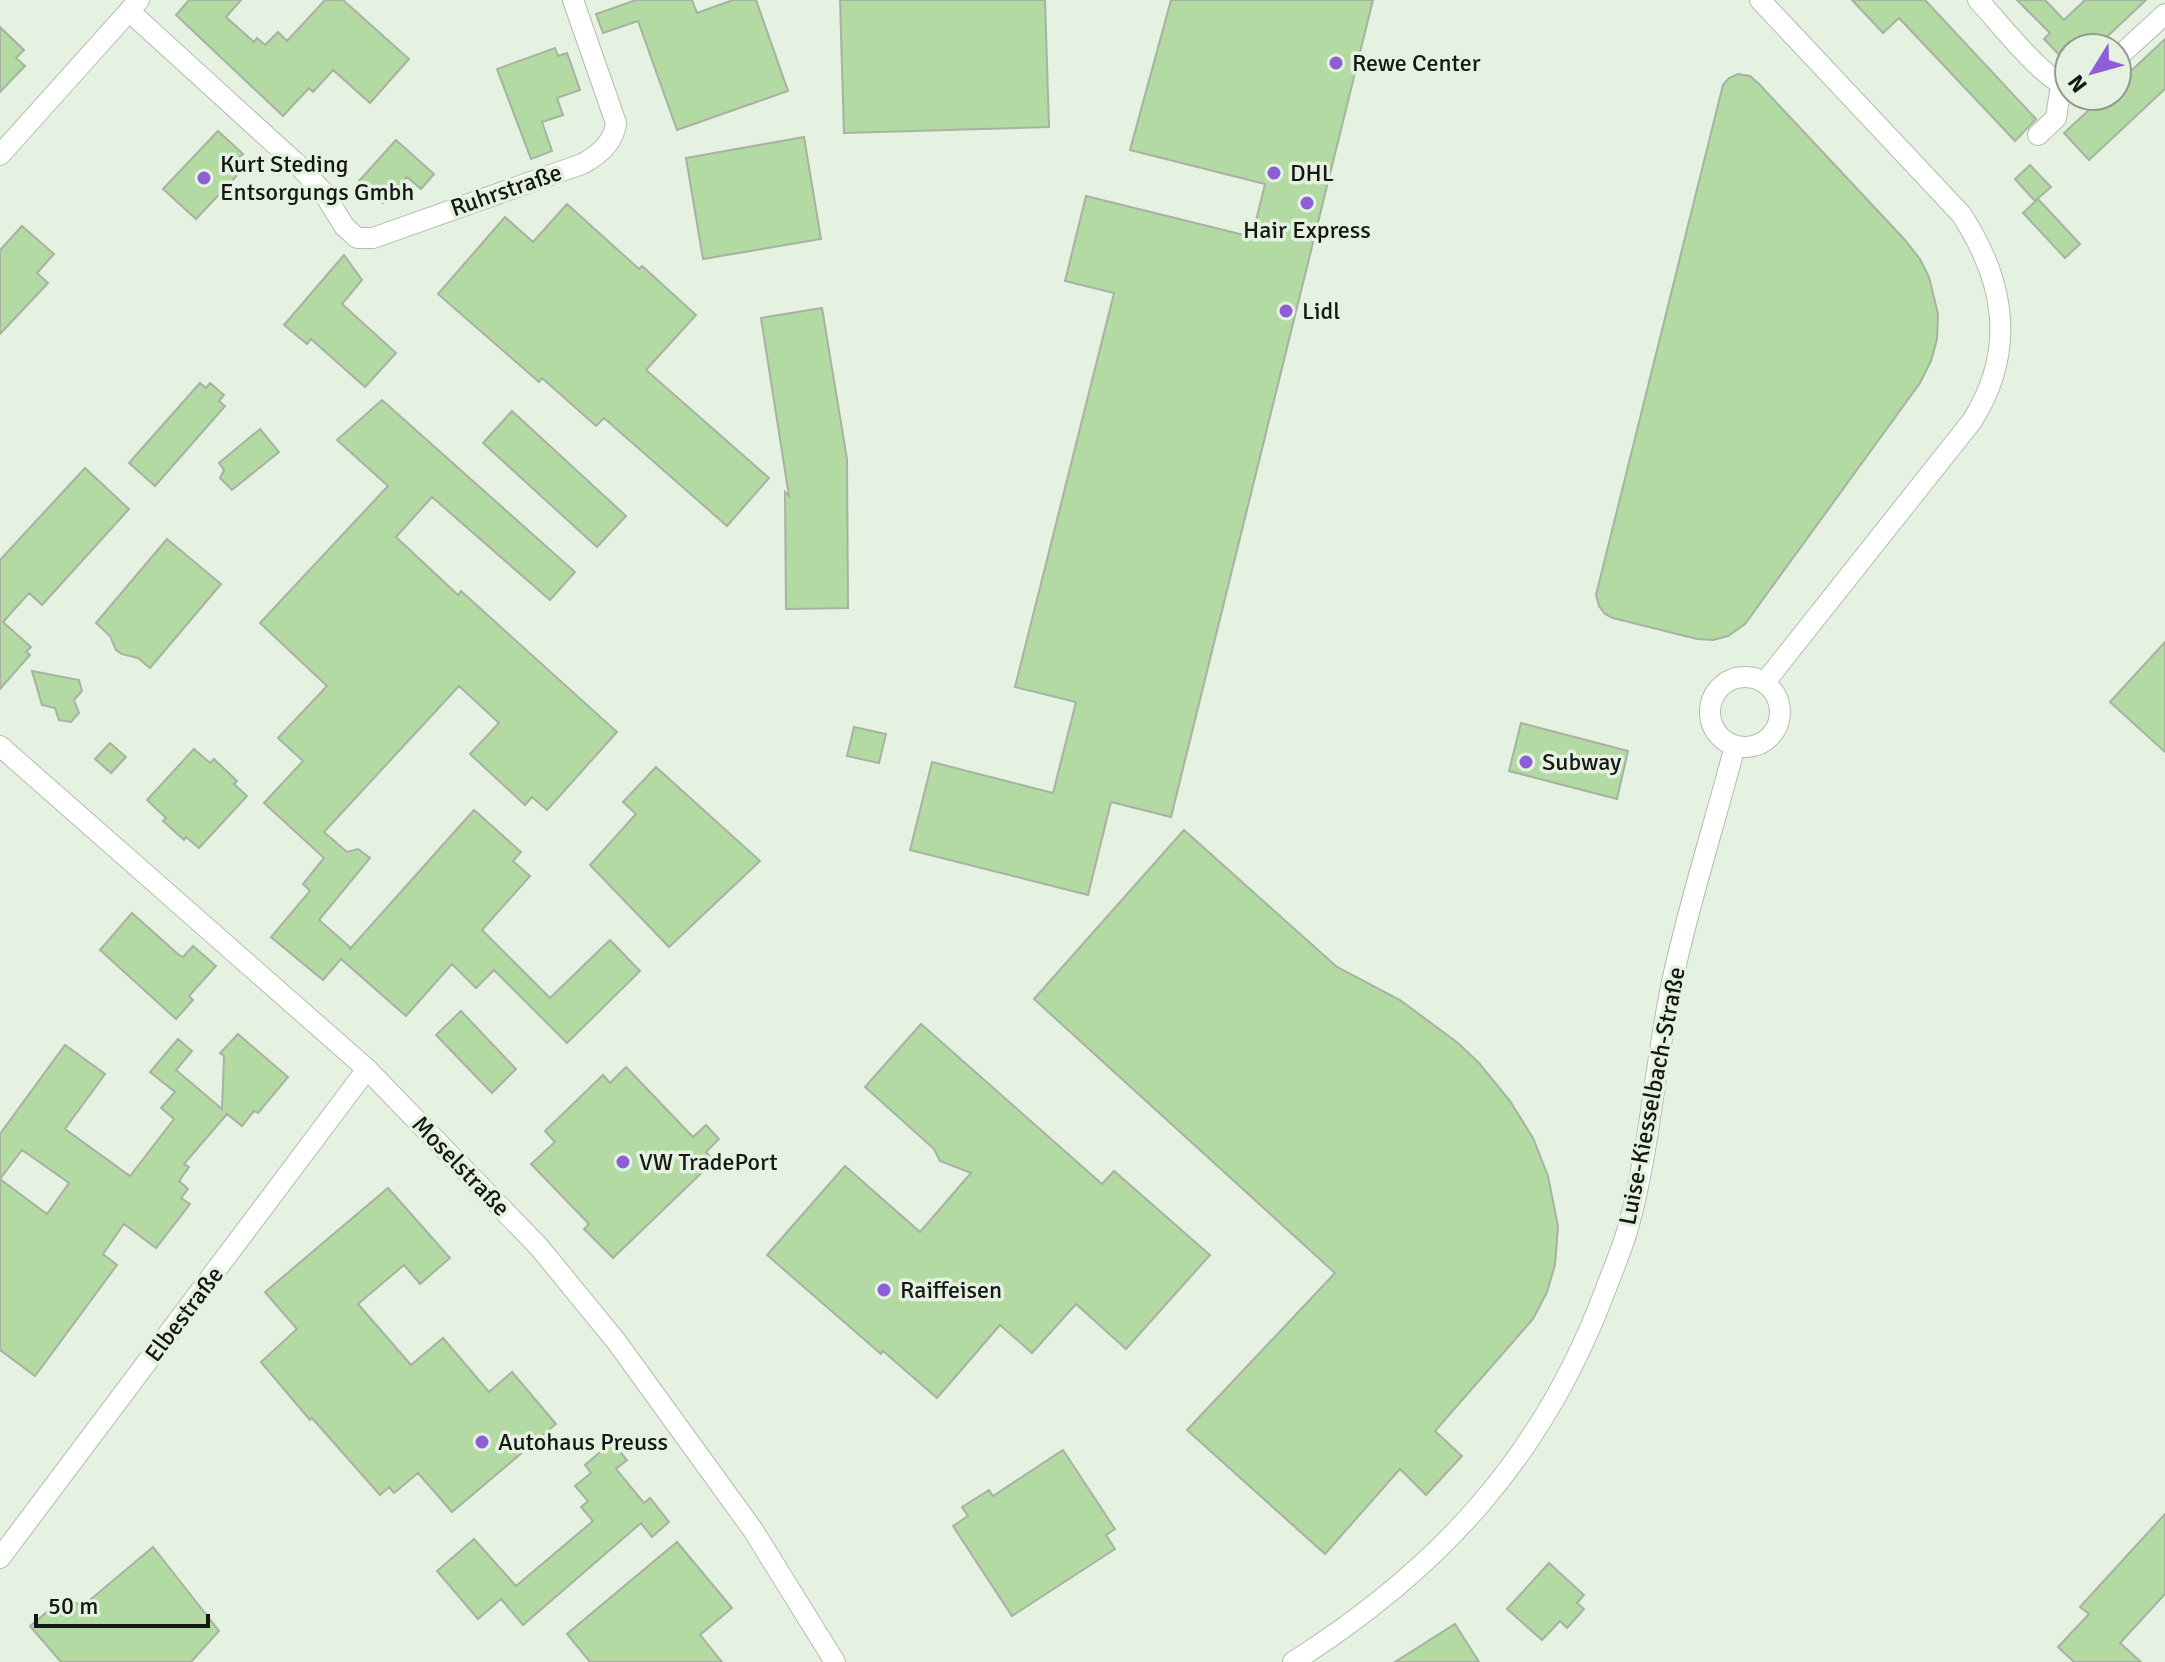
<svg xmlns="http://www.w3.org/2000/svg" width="2165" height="1662" font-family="Signika,sans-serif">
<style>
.building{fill:#b2daa2;stroke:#a7b2a3;stroke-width:2;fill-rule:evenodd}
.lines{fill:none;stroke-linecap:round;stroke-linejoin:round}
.minor-casing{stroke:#b2bdae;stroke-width:22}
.minor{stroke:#fff;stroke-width:20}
.poi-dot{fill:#8e5ed7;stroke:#e5f1e1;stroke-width:3}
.labels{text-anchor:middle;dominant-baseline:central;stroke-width:7;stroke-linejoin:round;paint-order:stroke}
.poi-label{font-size:24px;fill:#141813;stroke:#e5f1e1;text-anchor:start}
.street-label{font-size:24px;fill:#141813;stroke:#e5f1e1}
</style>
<rect width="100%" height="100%" fill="#e5f1e1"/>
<path class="building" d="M189 0H241L226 17 254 42 257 38 265 45 278 32 287 41 325 0H343L409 59 370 103 333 70 313 92 309 88 283 116 176 15Z
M636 0H692L697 13 733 0H756L788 91 677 130 638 21 603 33 596 14Z
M840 0H1045L1049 127 844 133Z
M1171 0H1373L1171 817 1111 802 1088 895 910 850 932 762 1053 793 1076 702 1015 687 1114 293 1065 281 1086 196 1252 237 1265 184 1130 150Z
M1852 0H1925L2036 119 2015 141 1899 18 1883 33Z
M2017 0H2045L2064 20 2085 0H2146L2095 48H2069V65L2044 39 2050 33Z
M0 27 24 50 16 58 25 66 0 92Z
M2165 39V89L2089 160 2064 133 2104 96H2117V84Z
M555 48 558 56 567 53 580 90 557 98 563 115 542 122 552 151 531 159 497 69Z
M1738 74 1750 76 1759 84 1904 239 1920 259 1929 277 1938 314 1937 339 1931 361 1920 383 1745 624 1728 636 1713 640 1697 639 1613 618 1605 614 1599 606 1596 595 1723 85 1729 78Z
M218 131 243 154 236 160 244 168 196 219 163 189Z
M804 137 821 239 703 259 686 158Z
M396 140 434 174 421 189 407 177 383 203 359 181Z
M2030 165 2051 187 2035 201 2015 179Z
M2038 199 2080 244 2065 258 2023 213Z
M567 204 639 269 642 266 696 315 646 370 769 478 727 526 604 418 596 426 542 378 539 382 438 294 505 217 533 242Z
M22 226 54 254 37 273 48 283 0 334V250Z
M344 255 362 280 342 304 396 353 365 387 311 339 307 344 284 325Z
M822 308 847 459 848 608 786 609 785 492 789 496 761 318Z
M200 383 206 388 210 383 224 395 219 401 225 406 155 486 129 463Z
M382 400 575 572 550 600 432 497 396 537 458 595 461 591 617 732 547 810 532 797 525 805 470 754 499 723 459 686 324 832 347 852 358 849 370 858 319 920 351 948 349 950 474 810 521 852 513 861 530 876 482 930 550 998 610 940 640 971 567 1043 494 970 476 988 452 964 406 1016 341 959 323 980 271 937 310 891 303 884 324 858 264 803 303 761 278 738 327 686 260 623 388 486 337 440Z
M512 411 626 516 597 547 483 443Z
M260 429 279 452 232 490 220 478 224 470 219 463Z
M85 468 129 509 42 605 29 593 3 622 31 647 26 652 30 655 0 689V560Z
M167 539 221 584 150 668 138 658 122 654 116 650 110 636 96 623Z
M2165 642V752L2110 702Z
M32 671 79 680 82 691 74 700 79 713 71 722 59 720 55 708 42 705Z
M1521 723 1628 751 1617 799 1509 771Z
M854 727 886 734 879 763 847 756Z
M110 743 126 757 111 773 95 759Z
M194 749 210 763 214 759 237 781 234 784 247 796 199 848 186 837 184 840 163 821 166 818 147 800Z
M656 767 760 861 669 947 590 865 636 814 623 802Z
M1184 830 1337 967 1400 1000 1458 1043 1479 1063 1510 1101 1533 1138 1548 1176 1558 1226 1555 1265 1547 1292 1533 1319 1435 1431 1462 1456 1426 1495 1400 1469 1325 1554 1187 1430 1335 1273 1034 999Z
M132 913 179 955 183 957 193 946 216 966 189 996 193 1000 176 1019 100 950Z
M461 1011 516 1069 492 1093 436 1035Z
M921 1024 1102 1184 1114 1171 1210 1255 1126 1349 1076 1304 1032 1353 1000 1325 937 1398 883 1351 881 1354 767 1255 845 1166 920 1232 971 1173 940 1161 934 1149 865 1087Z
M238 1034 288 1077 258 1113 254 1111 242 1126 227 1114 184 1164 189 1167 179 1181 188 1189 181 1198 190 1204 156 1248 124 1224 103 1254 117 1265 35 1376 0 1350V1134L65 1045 105 1074 65 1129 130 1176 174 1119 161 1108 175 1092 150 1072 178 1039 192 1051 176 1070 222 1109 224 1056 220 1053ZM22 1150 69 1183 47 1214 0 1179Z
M626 1067 693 1137 706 1125 719 1139 706 1152 714 1161 613 1258 584 1229 589 1224 531 1164 555 1142 545 1131 603 1075 610 1083Z
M388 1188 450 1258 420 1284 404 1265 358 1304 411 1365 443 1338 489 1392 512 1372 556 1424 452 1512 418 1473 394 1493 389 1487 380 1495 312 1418 310 1420 261 1362 297 1329 265 1292Z
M612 1442 627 1460 616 1469 644 1503 650 1498 669 1522 652 1537 641 1523 523 1625 501 1599 478 1619 437 1571 474 1539 516 1586 593 1521 581 1507 588 1501 575 1486 591 1473 585 1465Z
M1063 1450 1115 1529 1106 1535 1115 1549 1012 1616 953 1526 968 1516 962 1507 989 1490 993 1496Z
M2165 1514V1594L2120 1643 2141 1662H2074L2058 1647 2089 1614 2080 1607Z
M677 1542 732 1608 700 1635 722 1662H590L567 1634Z
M153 1547 219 1631 191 1662H61L30 1626 61 1600 84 1605Z
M1549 1563 1584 1595 1577 1603 1584 1609 1567 1628 1560 1621 1542 1640 1507 1609Z
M1455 1624 1479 1662H1395Z"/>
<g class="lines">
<defs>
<path id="minor" d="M1760 0 1961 214C2005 281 2017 350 1972 421L1765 682
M1978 0C1998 21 2043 80 2069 87
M129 11 299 166 323 192 344 226 357 238H373L582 164C599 155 614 143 616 123L573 0
M2117 58 2165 14
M2038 135 2056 118 2061 85
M0 155 139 0
M1710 712a35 35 0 1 1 70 0a35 35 0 1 1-70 0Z
M0 746 367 1069 539 1247 616 1341 753 1530 835 1662
M0 1558 367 1069
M1293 1662C1441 1568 1543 1456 1605 1291 1613 1270 1622 1249 1628 1228 1651 1145 1655 1058 1674 973 1691 897 1715 822 1735 746"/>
</defs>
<use href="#minor" class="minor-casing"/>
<use href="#minor" class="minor"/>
</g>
<g class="poi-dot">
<circle cx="1336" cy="63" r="8"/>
<circle cx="1274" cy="173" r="8"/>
<circle cx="204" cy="178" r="8"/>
<circle cx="1307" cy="203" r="8"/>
<circle cx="1286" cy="311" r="8"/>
<circle cx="1526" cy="762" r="8"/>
<circle cx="623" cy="1162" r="8"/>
<circle cx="884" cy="1290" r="8"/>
<circle cx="482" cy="1442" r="8"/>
</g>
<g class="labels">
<g class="poi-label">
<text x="1352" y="63">Rewe Center</text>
<text x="220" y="164">Kurt Steding<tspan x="220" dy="28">Entsorgungs Gmbh</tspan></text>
<text x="1290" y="173">DHL</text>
<text x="1307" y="230" text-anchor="middle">Hair Express</text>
<text x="1302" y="311">Lidl</text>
<text x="1542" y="762">Subway</text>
<text x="639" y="1162">VW TradePort</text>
<text x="900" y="1290">Raiffeisen</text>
<text x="498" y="1442">Autohaus Preuss</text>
</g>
<g class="street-label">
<text transform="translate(506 190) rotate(-19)">Ruhrstraße</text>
<text transform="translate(1652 1096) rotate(-79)">Luise-Kiesselbach-Straße</text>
<text transform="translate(461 1166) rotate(46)">Moselstraße</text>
<text transform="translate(184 1314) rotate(-53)">Elbestraße</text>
</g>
</g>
<g transform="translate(2093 72) rotate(233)"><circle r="38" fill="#e5f1e1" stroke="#919a8f" stroke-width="2"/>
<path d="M0-6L14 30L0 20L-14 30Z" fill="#8e5ed7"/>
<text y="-12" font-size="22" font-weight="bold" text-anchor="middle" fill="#141813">N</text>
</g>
<path d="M36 1614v12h172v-12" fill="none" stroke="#141813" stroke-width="4"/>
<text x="48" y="1614" font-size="24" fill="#141813" stroke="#e5f1e1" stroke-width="6" paint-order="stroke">50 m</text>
</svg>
